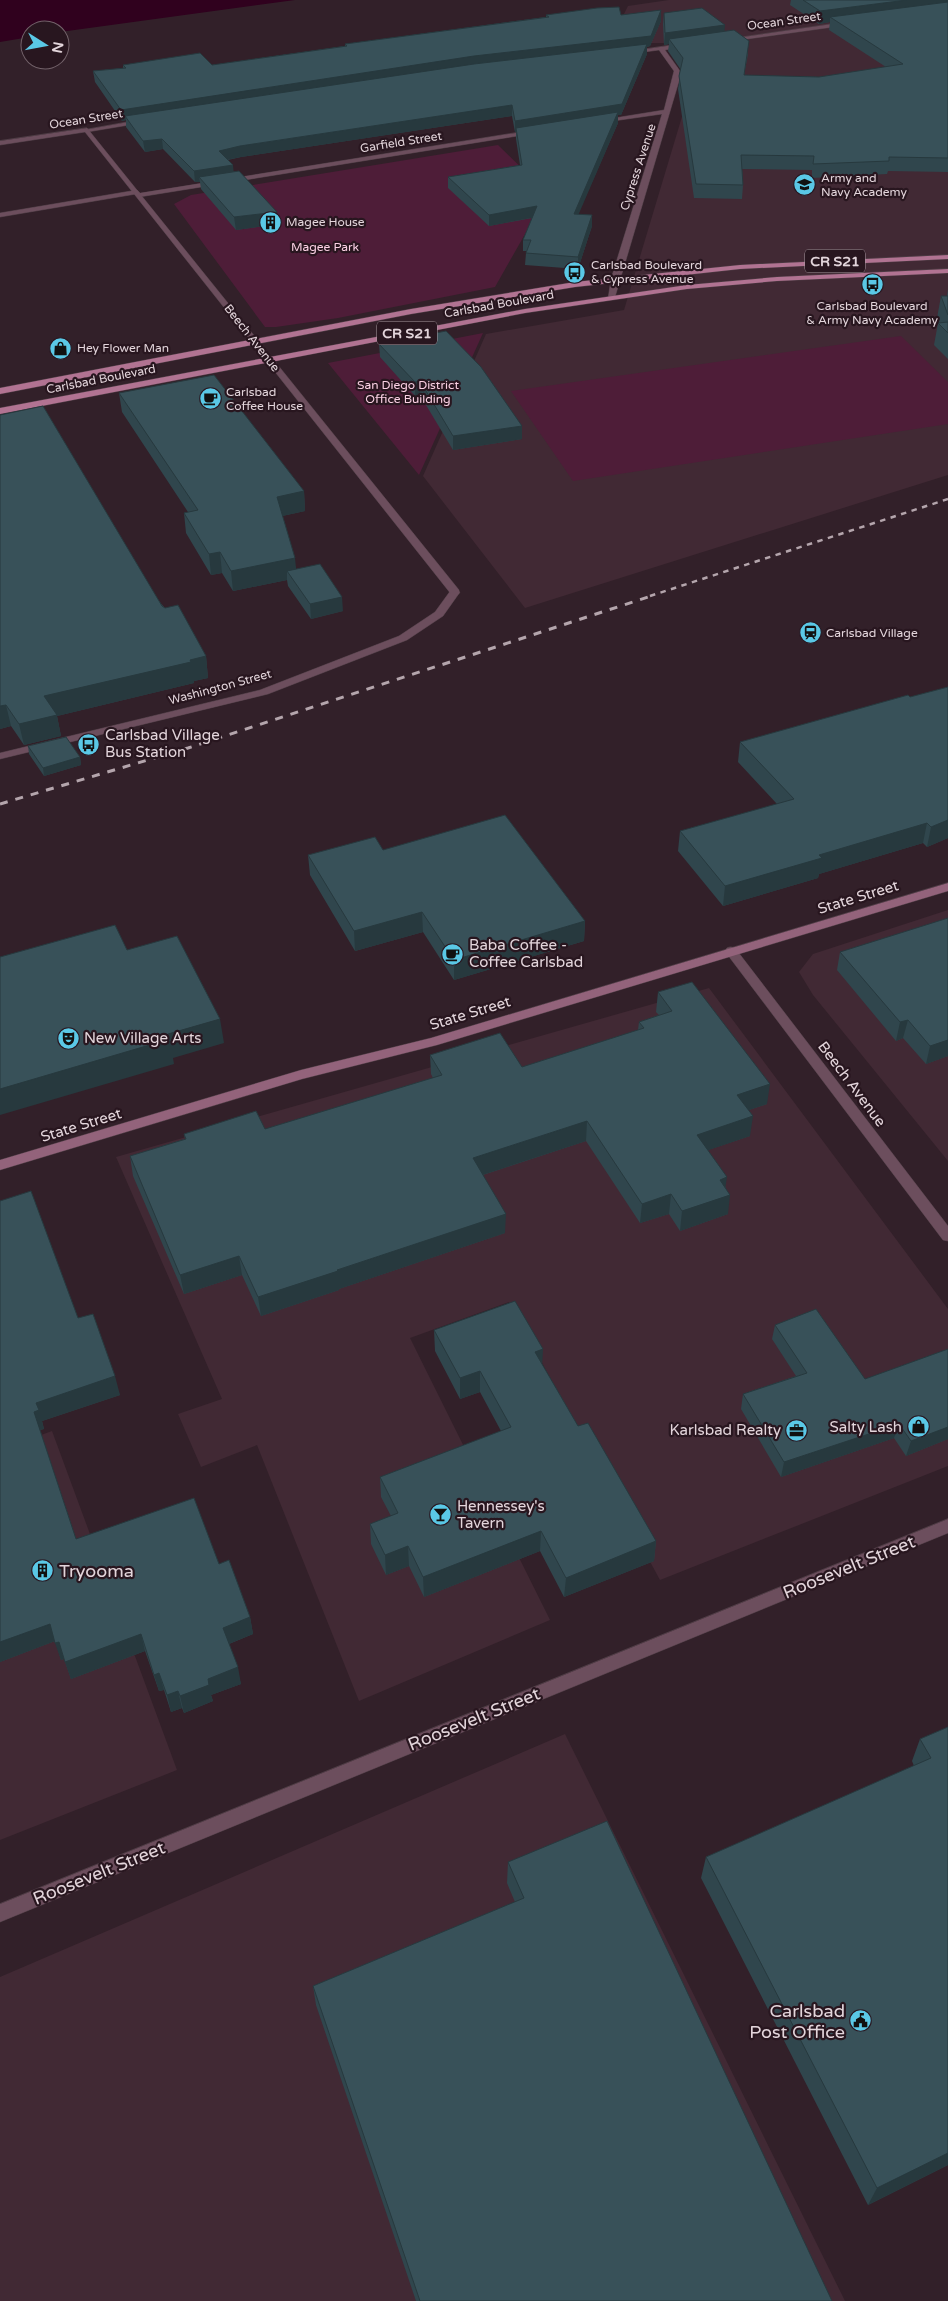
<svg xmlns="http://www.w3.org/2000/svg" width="948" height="2301" font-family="'Varela Round',sans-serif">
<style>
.built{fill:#412934}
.green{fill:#4e1d38}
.water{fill:#30011e}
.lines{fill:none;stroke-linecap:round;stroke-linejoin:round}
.minor-casing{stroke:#4e3d45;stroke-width:1}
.tertiary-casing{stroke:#4e3d45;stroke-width:1}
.secondary-casing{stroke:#4e3d45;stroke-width:1}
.primary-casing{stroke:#4e3d45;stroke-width:1}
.minor{fill:#6c4e5d;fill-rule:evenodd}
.tertiary{fill:#6c4e5d;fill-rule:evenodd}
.secondary{fill:#93637b;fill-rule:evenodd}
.primary{fill:#b17392;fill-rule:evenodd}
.rail-far1{stroke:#b4a5ac;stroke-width:2.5;stroke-dasharray:5.5 5.5;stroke-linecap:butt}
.rail{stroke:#b4a5ac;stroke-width:3;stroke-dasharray:8 8;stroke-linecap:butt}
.wall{fill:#30464d}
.shaded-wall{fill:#27393e}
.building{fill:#385159;stroke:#27393e}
.labels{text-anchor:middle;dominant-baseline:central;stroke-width:4.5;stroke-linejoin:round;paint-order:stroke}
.far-street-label{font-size:12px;fill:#e3d5db;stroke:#28161f}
.far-poi-label{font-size:12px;fill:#e3d5db;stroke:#28161f;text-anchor:start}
.far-park-label{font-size:12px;fill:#fbd1e4;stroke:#28161f}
.shield{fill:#28161f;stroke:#ab9ca3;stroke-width:1}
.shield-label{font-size:14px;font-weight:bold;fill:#e3d5db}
.poi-label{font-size:15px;fill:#e3d5db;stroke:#28161f;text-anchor:start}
.street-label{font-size:15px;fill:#e3d5db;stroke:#28161f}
.near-street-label{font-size:18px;fill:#e3d5db;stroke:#28161f}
.near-poi-label{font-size:18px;fill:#e3d5db;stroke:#28161f;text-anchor:start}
</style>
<rect width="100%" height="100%" fill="#322029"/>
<path class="built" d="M669 0H948V475L525 608 423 476 486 334 624 310 699 60 667 43H642L615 32 628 6Z
M948 910V1161L813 995 799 972 813 954Z
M709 988 948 1309V1466L660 1580 509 1302 410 1338 550 1620 359 1701 257 1445 201 1467 178 1414 222 1399 116 1157Z
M52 1431 177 1770 0 1840V1450Z
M565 1734 845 2301H0V1977Z"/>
<path class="green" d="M498 145 530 176 533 220 495 287 338 318 276 327H265L174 204 191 195Z
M483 333 419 475 328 363Z
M901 336 948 382V424L573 481 511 391Z"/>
<path class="water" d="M0 0H295L60 32V30H30V37L0 42Z"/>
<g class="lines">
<defs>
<path id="minor" d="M846 22 848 25 726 42 723 40Z
M687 43 689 46 665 50 680 71 679 81 615 297 608 299 611 279 662 114 599 123 596 121 664 110 674 71 659 50 629 54 626 52Z
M145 119 147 120V122L87 132 84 130Z
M534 130 537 132 536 133 139 197 136 194 0 217V213L137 190 140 193Z
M455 589 460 592 443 616 407 640 268 694 0 759V753L260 690 399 636 435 612 451 590Z
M731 947 735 948 948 1226V1241L943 1240 727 954 725 951 727 948Z"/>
<path id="tertiary" d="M87 128 459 590V594H451L85 132 0 145V141Z
M948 1519V1533L0 1922V1904Z"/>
<path id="secondary" d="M948 883V891L437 1045 302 1079 0 1170V1160L301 1070 431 1038Z"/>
<path id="primary" d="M948 255V259L740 269 575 287 411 314 0 394V388L411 309 575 282 740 265Z
M948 269V273L777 281 687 289 525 313 0 414V408L525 309 687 285 777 277Z"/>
</defs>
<use href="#minor" class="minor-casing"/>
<use href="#tertiary" class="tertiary-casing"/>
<use href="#secondary" class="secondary-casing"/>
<use href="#primary" class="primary-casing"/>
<use href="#minor" class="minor"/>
<use href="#tertiary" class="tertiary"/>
<use href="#secondary" class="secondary"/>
<use href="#primary" class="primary"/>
<path class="rail-far1" d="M650 596 948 499"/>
<path class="rail" d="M0 804 188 748 654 595"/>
</g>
<path class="wall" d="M791 0H948V172L888 171 887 174 812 178V170L742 169 743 185 742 199 694 198 678 89 681 70 668 51 669 44 664 45 663 24 664 13 725 31 748 54 744 75 819 77 886 67 829 30 830 22 819 24 790 5Z
M546 15H621L661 21 650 46 647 47V54L621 115H618V123L578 214 592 226 578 269 525 265 526 253V251H523V240L532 218 489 226 448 188V177L520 165 516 139V132H515L512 116 241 157 228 160 233 165V171L278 224 236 230 201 189 200 182H195L163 149 145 152 126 127V120L122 121 95 82 93 71 123 68V65H212L345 46V44L546 17Z
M948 289V359L934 345 938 323H939L937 318 941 296H947Z
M379 344 522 426V439L453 450 420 395 415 396 380 357Z
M119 393 304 491 305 511 282 516 296 569 343 611 311 619 288 586 287 580 233 591 222 573 211 575 186 533 184 513 188 512 122 412Z
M0 415 206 656 208 678 194 681V683L57 716 61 736 24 745 11 726 0 729Z
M948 687V838L927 847 923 843 819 874 818 878 723 906 678 851 680 831 777 804 738 762 740 742Z
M28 746 80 757 81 765 44 776 29 754Z
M383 850 585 921 584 941 454 980 423 932 355 951 310 875 308 855Z
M840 952 948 1056 926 1064 903 1038 896 1041 837 970Z
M658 992 767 1104 749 1110 750 1136 708 1150 726 1188 728 1214 680 1231 669 1214 640 1223 586 1141 483 1175 505 1233 339 1289V1290L261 1316 242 1275 184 1294 133 1176 130 1156 185 1139 184 1134 265 1129 433 1078 431 1074 430 1055 522 1067 638 1030 639 1022 659 1015 656 1012Z
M0 1201 78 1318 120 1395 42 1421 44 1429 40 1430 76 1539 219 1564 250 1617 253 1634 229 1644 241 1684 211 1695 213 1701 184 1713 182 1708 171 1712 164 1690 159 1691 145 1651 71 1679 64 1659 61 1660 55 1641 0 1662Z
M775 1325 865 1379 948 1349V1439L906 1456 894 1438 781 1477 741 1409 743 1394 796 1376 772 1339Z
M434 1330 542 1364 578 1426 656 1541 654 1561 564 1597 540 1551 424 1597 409 1566 386 1575 371 1544 370 1524 391 1516 381 1497 380 1477 501 1431 480 1392 460 1399 435 1351Z
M948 1727V2165L868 2205 701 1878 706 1857 914 1766 912 1761 920 1739Z
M508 1862 832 2301H416L316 2005 313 1986 515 1902 507 1883Z"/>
<path class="shaded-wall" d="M907 0H948V7L830 17V22L819 24 820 11Z
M661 10V21L650 46 647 47V54L621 115H618V123L574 225 516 128V132H515V121L622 104 474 66 125 116 126 120 122 121 121 110Z
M725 25 724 36 669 39V44L664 45 665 33Z
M512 105V116L241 157 220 161 219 151 240 146Z
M162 139 163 149 145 152 143 141Z
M233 165 234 176 199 177 200 182H195L194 171Z
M537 206 536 217 489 226V215Z
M277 212 278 224 236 230 234 217Z
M592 215V226L578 269V257Z
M420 381V395L415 396V382Z
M522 426V439L453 450V436Z
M304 491 305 511 278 517 277 497Z
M220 552 222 573 211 575 209 554Z
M295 558 297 578 287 571V580L233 591 231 571Z
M342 597 343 611 311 619 310 604Z
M206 656 208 678 194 681V683L57 716 61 736 24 745 19 724 44 696Z
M6 705 11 726 0 729V706Z
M80 757 81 765 44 776 43 768Z
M948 820V838L927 847 931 827Z
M927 823 923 843 819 874 818 878 723 906 725 886 819 855Z
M422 912 423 932 355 951 354 931Z
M585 921 584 941 454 980V960Z
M220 1019 224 1043 173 1058 174 1064 0 1115V1089L168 1034Z
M908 1020 903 1038 896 1041 900 1022Z
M948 1040V1056L926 1064 930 1046Z
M770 1084 767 1104 734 1115 737 1095Z
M753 1116 750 1136 694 1155 697 1135Z
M587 1121 586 1141 473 1178V1158Z
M727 1177 724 1196 720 1180Z
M671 1194 669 1214 640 1223 642 1204Z
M730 1195 728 1214 680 1231 682 1211Z
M506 1214 505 1233 339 1289V1290L261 1316 258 1297 337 1270Z
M239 1256 242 1275 184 1294 180 1275Z
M543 1349 542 1369 535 1352Z
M480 1371V1392L460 1399V1378Z
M115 1376 120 1395 42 1421 44 1429 39 1430 34 1412 36 1403Z
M899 1424 894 1438 781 1477 784 1462Z
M948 1427V1439L906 1456 911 1441Z
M541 1531 540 1551 424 1597 423 1577Z
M656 1541 654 1561 564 1597 566 1578Z
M408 1546 409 1566 386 1575 385 1555Z
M250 1617 253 1634 226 1645 223 1628Z
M50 1624 55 1641 0 1662V1642Z
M141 1634 145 1651 71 1679 65 1662Z
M59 1642 64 1659 61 1660 55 1643Z
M238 1667 241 1684 211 1695 213 1701 184 1713 180 1696 208 1679Z
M159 1673 164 1690 159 1691 154 1675Z
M178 1691 182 1708 171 1712 167 1695Z
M948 2153V2165L868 2205 877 2188Z"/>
<path class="building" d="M803 0H907L820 11Z
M948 2V158L889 157V161L813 164 814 156 741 155 743 185 696 184 679 76 683 58 669 39 734 30 749 41 744 75 819 77 903 64 830 17Z
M619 7 621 15 661 10 651 36 474 56 121 110 93 71 126 68 123 65 200 53 212 65 347 46 345 44 549 17 546 15 597 8Z
M702 8 725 25 665 33 664 13Z
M647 44 622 104 515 121 512 105 240 146 219 151 233 165 194 171 162 139 143 141 125 116 474 64Z
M618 112 574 214 592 215 578 257 526 253 531 240H523L537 206 489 215 448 177 522 165 516 128Z
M239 171 277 212 234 217 199 177Z
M941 296H948V315Z
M948 322V333L938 323Z
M446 331 481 367 522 426 453 436 420 381 415 382 379 344Z
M214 375 304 491 277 497 295 558 231 571 220 552 209 554 184 513 198 510 119 393Z
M43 406 162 606 165 608 178 605 206 656 190 660 191 662 44 696 57 715 19 724 6 705 0 706V415Z
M320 564 342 597 310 604 287 571Z
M948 687V820L931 827 927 823 819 855 822 858 725 886 680 831 794 799 740 742 908 695 910 697Z
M66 737 80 757 43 768 28 746Z
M505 815 585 921 454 960 422 912 354 931 308 855 375 837 383 850Z
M948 918V1040L930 1046 908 1020 900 1022 840 952Z
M115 925 127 950 177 936 220 1019 168 1034 170 1039 0 1089V957Z
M692 982 770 1084 737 1095 753 1116 697 1135 727 1177 720 1180 730 1195 682 1211 671 1194 642 1204 587 1121 473 1158 506 1214 337 1270 338 1271 258 1297 239 1256 180 1275 130 1156 186 1139 184 1134 256 1111 265 1129 442 1075 430 1055 500 1033 522 1067 644 1028 639 1022 672 1011 658 992Z
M31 1191 78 1318 93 1314 115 1376 36 1403 39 1410 34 1412 76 1539 194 1498 219 1564 229 1560 250 1617 223 1628 238 1667 208 1679 209 1685 180 1696 178 1691 167 1695 159 1673 154 1675 141 1634 65 1662 59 1642 55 1643 50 1624 0 1642V1201Z
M515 1301 543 1349 535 1352 578 1426 588 1423 656 1541 566 1578 541 1531 423 1577 408 1546 385 1555 370 1524 398 1513 380 1477 511 1427 480 1371 460 1378 434 1330Z
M816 1309 865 1379 948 1349V1427L911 1441 899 1424 784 1462 743 1394 807 1373 775 1325Z
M948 1727V2153L877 2188 706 1857 931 1758 920 1739Z
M607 1821 832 2301H420L313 1986 524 1898 508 1862Z"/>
<defs>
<symbol id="school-disc" viewBox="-11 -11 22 22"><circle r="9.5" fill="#5ac8e6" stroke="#28161f"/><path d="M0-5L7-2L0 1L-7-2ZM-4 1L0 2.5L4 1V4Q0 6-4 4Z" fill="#111"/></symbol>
<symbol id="building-disc" viewBox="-11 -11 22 22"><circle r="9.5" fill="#5ac8e6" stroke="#28161f"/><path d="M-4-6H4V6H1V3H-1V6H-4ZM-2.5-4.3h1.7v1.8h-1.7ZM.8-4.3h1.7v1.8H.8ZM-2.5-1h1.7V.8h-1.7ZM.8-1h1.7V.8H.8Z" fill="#111"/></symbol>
<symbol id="bus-disc" viewBox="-11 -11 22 22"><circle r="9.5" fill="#5ac8e6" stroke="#28161f"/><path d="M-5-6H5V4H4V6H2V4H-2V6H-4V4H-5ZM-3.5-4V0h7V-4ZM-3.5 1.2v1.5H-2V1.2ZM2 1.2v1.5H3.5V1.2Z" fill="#111"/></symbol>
<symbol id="shop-disc" viewBox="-11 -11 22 22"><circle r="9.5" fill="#5ac8e6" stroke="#28161f"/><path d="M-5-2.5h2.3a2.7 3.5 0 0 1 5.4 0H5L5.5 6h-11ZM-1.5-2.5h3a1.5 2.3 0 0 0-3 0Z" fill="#111"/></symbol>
<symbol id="cafe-disc" viewBox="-11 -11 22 22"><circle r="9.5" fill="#5ac8e6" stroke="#28161f"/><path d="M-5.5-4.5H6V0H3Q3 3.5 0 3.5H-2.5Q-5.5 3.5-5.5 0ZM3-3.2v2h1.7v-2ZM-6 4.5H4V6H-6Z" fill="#111"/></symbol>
<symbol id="station-disc" viewBox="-11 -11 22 22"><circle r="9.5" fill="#5ac8e6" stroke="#28161f"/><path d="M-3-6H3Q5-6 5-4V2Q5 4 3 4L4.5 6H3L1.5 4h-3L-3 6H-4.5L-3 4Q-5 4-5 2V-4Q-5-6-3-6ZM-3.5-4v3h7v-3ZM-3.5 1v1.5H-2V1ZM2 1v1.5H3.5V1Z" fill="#111"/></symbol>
<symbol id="theatre-disc" viewBox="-11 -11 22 22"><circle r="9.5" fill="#5ac8e6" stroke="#28161f"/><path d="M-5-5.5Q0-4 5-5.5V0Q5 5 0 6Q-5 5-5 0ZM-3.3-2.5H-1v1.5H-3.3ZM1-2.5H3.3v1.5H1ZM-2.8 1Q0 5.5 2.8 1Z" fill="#111"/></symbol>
<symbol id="office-disc" viewBox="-11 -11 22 22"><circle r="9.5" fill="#5ac8e6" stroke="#28161f"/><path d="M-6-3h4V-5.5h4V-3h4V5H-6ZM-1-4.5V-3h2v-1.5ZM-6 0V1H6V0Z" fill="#111"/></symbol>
<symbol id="bar-disc" viewBox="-11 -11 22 22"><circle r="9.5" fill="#5ac8e6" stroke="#28161f"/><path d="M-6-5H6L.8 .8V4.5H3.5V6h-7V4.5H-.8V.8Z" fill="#111"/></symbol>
<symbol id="civic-disc" viewBox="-11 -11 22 22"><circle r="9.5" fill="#5ac8e6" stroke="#28161f"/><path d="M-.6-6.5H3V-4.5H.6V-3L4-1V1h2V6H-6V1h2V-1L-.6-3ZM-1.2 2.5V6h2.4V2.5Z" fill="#111"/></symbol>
</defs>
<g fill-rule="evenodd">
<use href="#school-disc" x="792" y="172" width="25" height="25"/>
<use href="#building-disc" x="258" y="210" width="25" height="25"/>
<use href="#bus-disc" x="562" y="260" width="25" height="25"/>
<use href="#bus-disc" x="860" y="272" width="25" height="25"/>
<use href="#shop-disc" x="48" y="336" width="25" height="25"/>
<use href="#cafe-disc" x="198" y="386" width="25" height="25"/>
<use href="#station-disc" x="798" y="620" width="25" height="25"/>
<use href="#bus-disc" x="76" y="732" width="25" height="25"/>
<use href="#cafe-disc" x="440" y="942" width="25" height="25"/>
<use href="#theatre-disc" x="56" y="1026" width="25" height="25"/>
<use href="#shop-disc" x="906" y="1414" width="25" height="25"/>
<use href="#office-disc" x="784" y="1418" width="25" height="25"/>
<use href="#bar-disc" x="428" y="1502" width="25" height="25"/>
<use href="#building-disc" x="30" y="1558" width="25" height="25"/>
<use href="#civic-disc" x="848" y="2008" width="25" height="25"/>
</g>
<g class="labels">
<g class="far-street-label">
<text transform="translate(784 21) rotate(-8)">Ocean Street</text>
<text transform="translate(86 119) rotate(-9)">Ocean Street</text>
<text transform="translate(401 142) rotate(-9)">Garfield Street</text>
<text transform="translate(638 167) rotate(-72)">Cypress Avenue</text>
<text transform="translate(499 304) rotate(-10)">Carlsbad Boulevard</text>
<text transform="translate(252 338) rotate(52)">Beech Avenue</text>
<text transform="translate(101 379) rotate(-11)">Carlsbad Boulevard</text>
<text transform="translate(220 687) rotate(-15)">Washington Street</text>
</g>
<g class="far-poi-label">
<text x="821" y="178">Army and<tspan x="821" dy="14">Navy Academy</tspan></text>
<text x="286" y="222">Magee House</text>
<text x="591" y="265">Carlsbad Boulevard<tspan x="591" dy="14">&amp; Cypress Avenue</tspan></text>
<text x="872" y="306" text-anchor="middle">Carlsbad Boulevard<tspan x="872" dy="14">&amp; Army Navy Academy</tspan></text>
<text x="77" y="348">Hey Flower Man</text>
<text x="226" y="392">Carlsbad<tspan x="226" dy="14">Coffee House</tspan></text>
<text x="826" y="633">Carlsbad Village</text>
</g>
<g class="far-park-label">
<text x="325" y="247">Magee Park</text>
<text x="408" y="385">San Diego District<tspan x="408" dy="14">Office Building</tspan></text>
</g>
<g class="shield">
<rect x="805" y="249.5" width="60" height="23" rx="4"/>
<rect x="377" y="321.5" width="60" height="23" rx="4"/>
</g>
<g class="shield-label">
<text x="835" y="261">CR S21</text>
<text x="407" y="333">CR S21</text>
</g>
<g class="poi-label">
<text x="105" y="735">Carlsbad Village<tspan x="105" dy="17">Bus Station</tspan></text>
<text x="469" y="945">Baba Coffee -<tspan x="469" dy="17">Coffee Carlsbad</tspan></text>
<text x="84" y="1038">New Village Arts</text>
<text x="902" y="1427" text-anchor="end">Salty Lash</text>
<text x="781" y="1430" text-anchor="end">Karlsbad Realty</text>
<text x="457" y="1506">Hennessey's<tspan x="457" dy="17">Tavern</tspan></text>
</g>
<g class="street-label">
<text transform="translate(858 897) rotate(-17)">State Street</text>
<text transform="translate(470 1013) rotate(-17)">State Street</text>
<text transform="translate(852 1084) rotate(53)">Beech Avenue</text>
<text transform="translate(81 1125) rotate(-17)">State Street</text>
</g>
<g class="near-street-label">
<text transform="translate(849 1567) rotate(-22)">Roosevelt Street</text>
<text transform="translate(474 1719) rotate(-22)">Roosevelt Street</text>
<text transform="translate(99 1873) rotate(-22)">Roosevelt Street</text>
</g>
<g class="near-poi-label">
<text x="59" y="1571">Tryooma</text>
<text x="845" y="2011" text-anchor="end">Carlsbad<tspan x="845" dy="21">Post Office</tspan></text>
</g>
</g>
<g transform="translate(45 45) rotate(101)"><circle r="24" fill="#28161f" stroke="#73626a"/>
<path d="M0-4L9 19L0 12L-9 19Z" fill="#5ac8e6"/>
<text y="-8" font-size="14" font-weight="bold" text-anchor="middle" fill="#e3d5db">N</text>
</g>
</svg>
